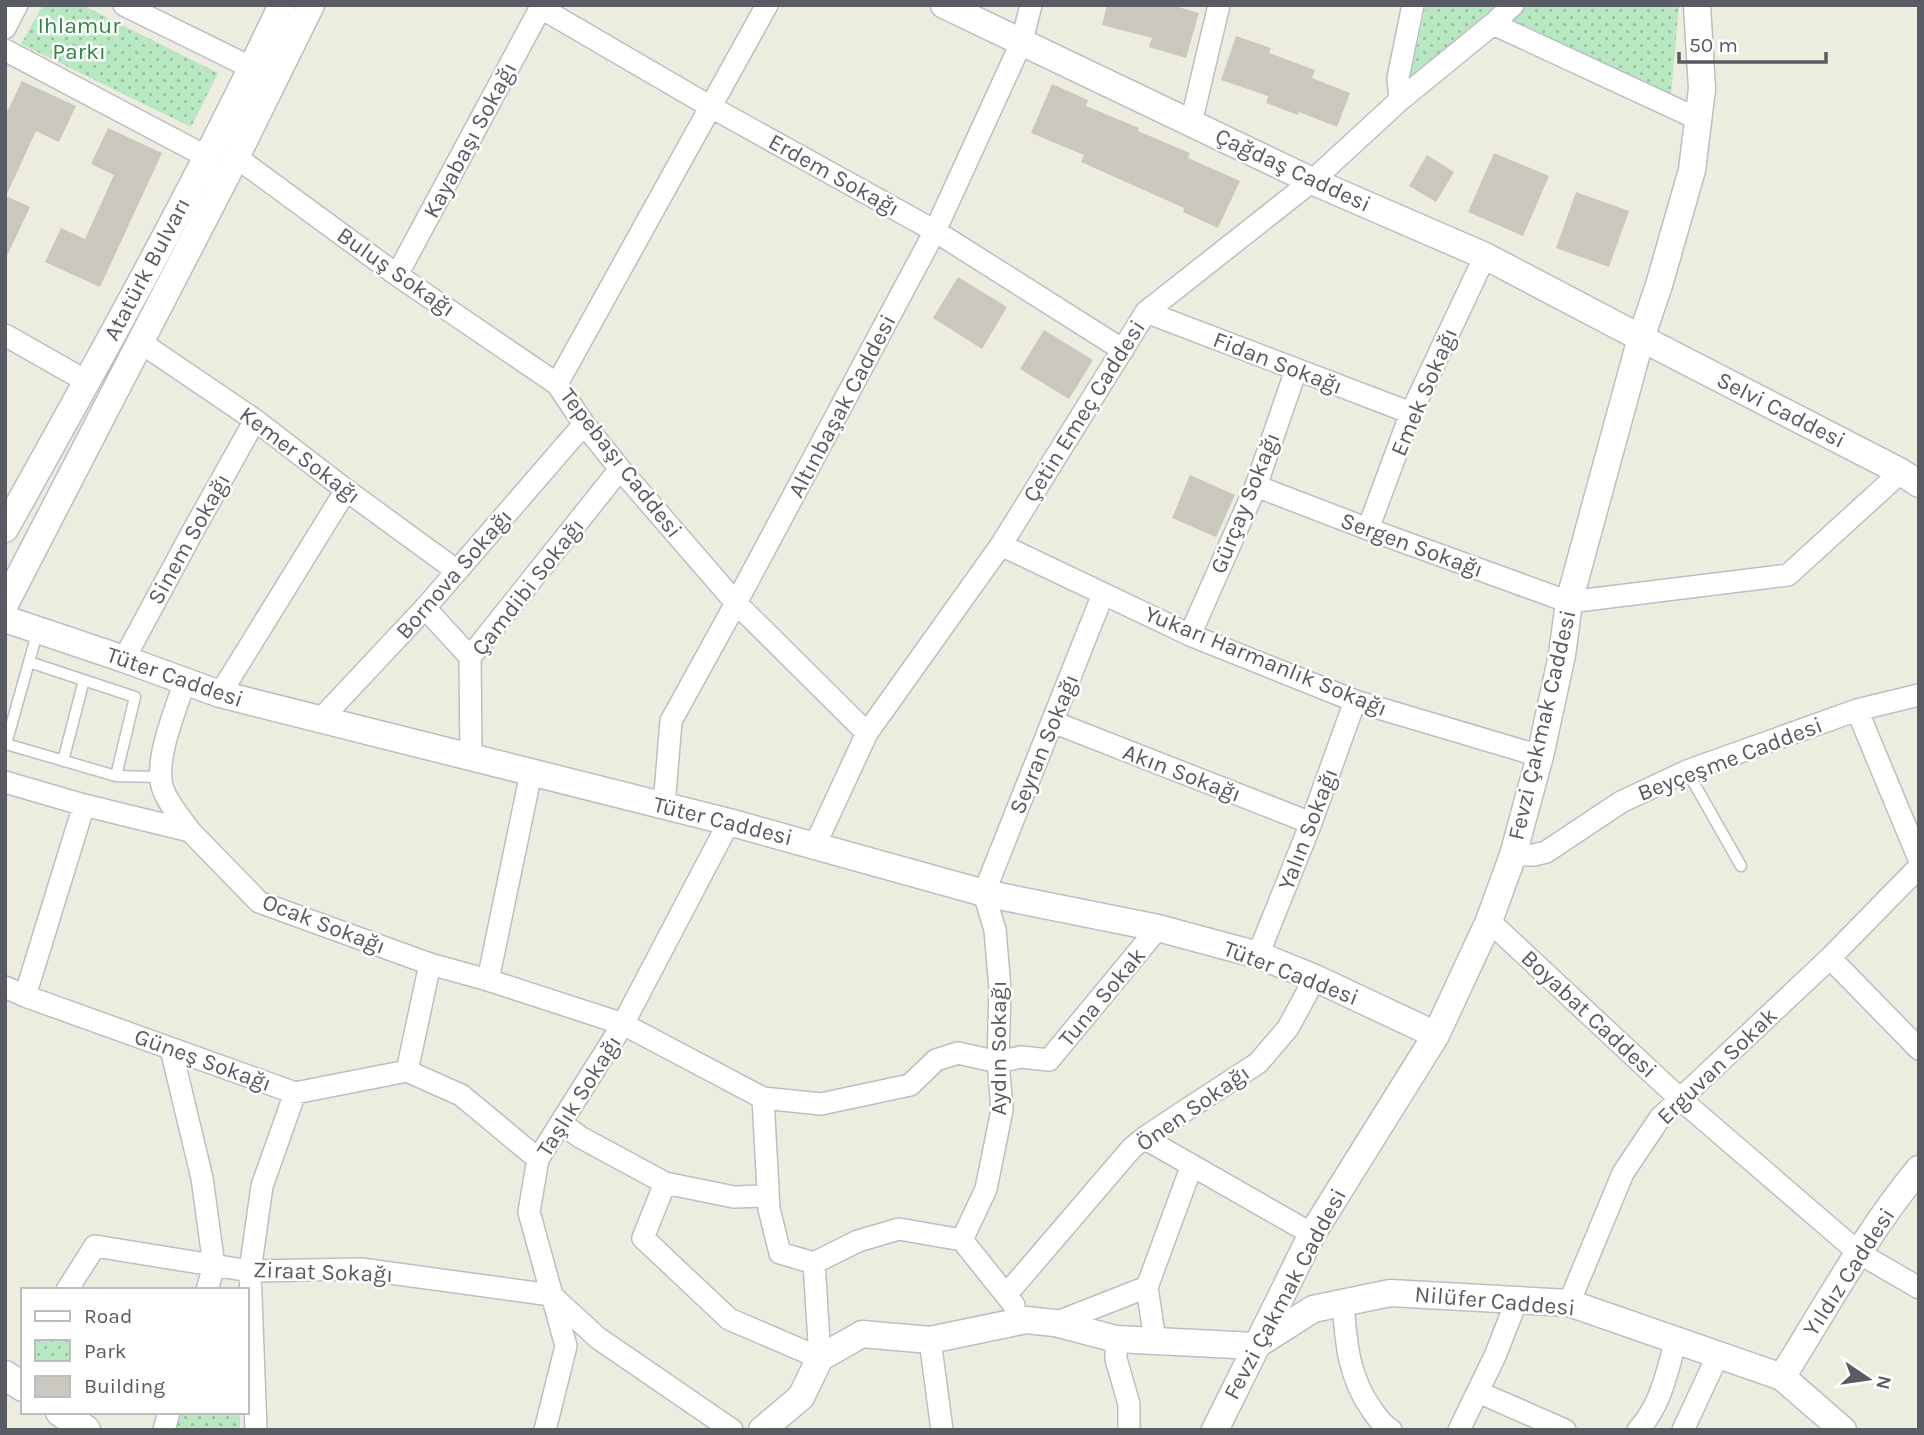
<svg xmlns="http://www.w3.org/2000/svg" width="1924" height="1435" font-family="Karla,sans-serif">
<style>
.park{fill:url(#park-dots)}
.building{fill:#cac8be}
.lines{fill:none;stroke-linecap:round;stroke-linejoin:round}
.service-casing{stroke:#bcbec5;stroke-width:13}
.minor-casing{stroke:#bcbec5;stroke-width:24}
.tertiary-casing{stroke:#bcbec5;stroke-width:29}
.secondary-casing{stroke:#bcbec7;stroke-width:31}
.service{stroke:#fff;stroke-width:10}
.minor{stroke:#fff;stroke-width:21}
.tertiary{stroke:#fff;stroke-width:26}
.secondary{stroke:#fff;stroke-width:28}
.labels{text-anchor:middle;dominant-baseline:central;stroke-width:5;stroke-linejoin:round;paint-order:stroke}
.park-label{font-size:23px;fill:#2c8640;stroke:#fff}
.street-label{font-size:23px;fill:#585b62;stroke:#fff}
</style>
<defs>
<pattern id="park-dots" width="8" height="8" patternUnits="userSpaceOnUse" patternTransform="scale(1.75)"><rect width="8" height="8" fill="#b8e8c1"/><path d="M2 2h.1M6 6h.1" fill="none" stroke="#98bfa0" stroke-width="1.8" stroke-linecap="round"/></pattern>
</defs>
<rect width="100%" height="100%" fill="#ededdf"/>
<path class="park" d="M43 5H82L218 73 191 127 21 44Z
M1426 5H1679L1671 94 1493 24 1408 87Z
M179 1412H240V1430H173Z"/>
<path class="building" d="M1107 5H1171L1199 13 1186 58 1149 47 1152 38 1102 25Z
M1236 36 1271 48 1269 53 1315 70 1312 78 1350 93 1337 127 1299 112 1298 115 1266 103 1268 96 1221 80Z
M22 81 76 106 59 142 36 131 6 196 30 207 5 260V116Z
M1052 84 1088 100 1086 106 1139 128 1138 131 1190 153 1188 158 1240 181 1218 228 1183 212 1184 208 1081 162 1084 155 1031 133Z
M108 128 162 153 100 287 45 262 61 228 85 239 114 175 91 164Z
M1494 153 1549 176 1523 236 1468 212Z
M1427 155 1454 172 1436 202 1409 186Z
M1576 192 1629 211 1609 267 1556 248Z
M958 277 1007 307 982 349 933 318Z
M1044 330 1093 360 1069 399 1020 369Z
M1190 475 1235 495 1216 537 1172 518Z"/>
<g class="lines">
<defs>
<path id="service" d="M38 630 6 744 116 776 160 777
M29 662 135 697 116 776
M63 761 84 680
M1687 771 1741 866"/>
<path id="minor" d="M124 5 252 68
M767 5 557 384 584 424 620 469 736 603 867 733
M541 8 711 107 935 231 1123 350
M1493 24 1698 119
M5 28 17 5
M5 50 207 157
M1400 100 1398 78 1413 5
M1191 123 1219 5
M236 157 397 275 557 384
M397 275 542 5
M1146 312 1411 413
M5 335 86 381
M140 342 255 420 346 490 457 571
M1256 486 1368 529 1569 602 1788 575 1901 472
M1368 529 1411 413 1485 256
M1001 545 1190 635 1355 701 1540 756
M425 608 470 657
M1190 635 1256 486 1296 370
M124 659 193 531 255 420
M185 681C176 709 153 762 163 789 168 804 181 818 190 831
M220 694 346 490
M1857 710 1919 859
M320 720 425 608 584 424
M1053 722 1311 823
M471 758 470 657 620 469
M5 782 84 805 190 831 259 902 430 964 488 980 623 1024 763 1098 769 1209 780 1253 814 1263 820 1358 729 1319 643 1238 665 1183
M664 806 671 721 736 603 935 231 1022 41 1031 5
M815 845 867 733 1001 545 1146 312 1312 181 1400 100 1493 24 1513 5
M1513 855H1534L1546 852 1621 802 1687 771 1857 710 1919 695
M1489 921 1679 1098 1859 1253 1919 1288
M1258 955 1311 823 1355 701
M1830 958 1919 1049
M430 964 407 1071 461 1095 538 1159
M488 980 531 773
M5 987 25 996 295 1093 407 1071
M25 996 84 805
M171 1049 202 1178 214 1266 207 1290
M763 1098 821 1104 910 1085 936 1060 958 1053 998 1062 1021 1057 1049 1060 1158 928
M561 1123 580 1137 665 1183 734 1197 768 1196
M1144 1138 1312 1234
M962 1240 986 1189 1002 1110 998 1062 1000 989 995 930 984 893 1103 594
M814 1263 858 1241 899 1229 962 1240 1014 1305
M67 1290 95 1246 250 1271 361 1269 551 1295 598 1338 732 1430
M1006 1295 1131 1149 1144 1138 1186 1110 1258 1063 1288 1028 1315 978
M1343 1303C1346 1342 1348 1376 1372 1410 1378 1418 1382 1425 1391 1430
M1569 1303 1623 1173 1660 1118 1830 958 1919 867
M1055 1323 1147 1287
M1116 1339V1359L1129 1404V1430
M930 1340 942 1430
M1155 1341 1147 1287 1192 1165
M1478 1392 1565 1430
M164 1430 169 1412
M256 1430 250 1271 262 1186 295 1093
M545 1430 566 1346 529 1212 538 1159 623 1024 729 822
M1459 1430 1495 1356 1517 1300
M1638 1430C1661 1405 1667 1372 1676 1340
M1683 1430 1718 1355"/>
<path id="tertiary" d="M944 5 1312 181 1485 256 1641 338 1901 472 1919 484
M5 529C101 357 197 184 282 5
M5 604 236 157 311 5
M5 619 124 659 220 694 729 822 984 893 1158 928 1258 955 1315 978 1436 1035
M1782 1377C1826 1307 1866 1233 1919 1169
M762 1430 801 1397 820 1358 862 1334 930 1340 1026 1320 1055 1323 1116 1339 1255 1346 1313 1309 1390 1293 1569 1303 1782 1377 1843 1430
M1215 1430 1312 1234 1436 1035 1489 921 1513 855 1540 756 1562 655 1569 602 1641 338 1659 285 1692 170 1702 89 1697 5"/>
<path id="secondary" d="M5 1375 23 1387
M60 1412 86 1430"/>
</defs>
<use href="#service" class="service-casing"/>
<use href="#minor" class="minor-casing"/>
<use href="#tertiary" class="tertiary-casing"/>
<use href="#secondary" class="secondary-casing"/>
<use href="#service" class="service"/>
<use href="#minor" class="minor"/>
<use href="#tertiary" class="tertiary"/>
<use href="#secondary" class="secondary"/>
</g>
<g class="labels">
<g class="park-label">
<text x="79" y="25">Ihlamur<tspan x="79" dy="26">Parkı</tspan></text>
</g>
<g class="street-label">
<text transform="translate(470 140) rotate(-62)">Kayabaşı Sokağı</text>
<text transform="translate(1293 170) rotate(25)">Çağdaş Caddesi</text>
<text transform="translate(834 175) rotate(29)">Erdem Sokağı</text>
<text transform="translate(147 269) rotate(-62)">Atatürk Bulvarı</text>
<text transform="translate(396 272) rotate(35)">Buluş Sokağı</text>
<text transform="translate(1278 363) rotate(21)">Fidan Sokağı</text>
<text transform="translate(1424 392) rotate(-67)">Emek Sokağı</text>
<text transform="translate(842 406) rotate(-62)">Altınbaşak Caddesi</text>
<text transform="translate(1781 410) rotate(27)">Selvi Caddesi</text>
<text transform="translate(1084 411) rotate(-58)">Çetin Emeç Caddesi</text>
<text transform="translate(300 455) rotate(37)">Kemer Sokağı</text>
<text transform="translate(621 463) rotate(52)">Tepebaşı Caddesi</text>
<text transform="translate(1245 503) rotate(-68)">Gürçay Sokağı</text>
<text transform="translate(189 539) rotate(-61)">Sinem Sokağı</text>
<text transform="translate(1412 545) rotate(20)">Sergen Sokağı</text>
<text transform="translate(454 574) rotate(-49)">Bornova Sokağı</text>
<text transform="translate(528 587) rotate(-52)">Çamdibi Sokağı</text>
<text transform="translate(1266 661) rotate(22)">Yukarı Harmanlık Sokağı</text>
<text transform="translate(175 677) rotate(19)">Tüter Caddesi</text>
<text transform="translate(1542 725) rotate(-77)">Fevzi Çakmak Caddesi</text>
<text transform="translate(1044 744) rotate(-68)">Seyran Sokağı</text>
<text transform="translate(1730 759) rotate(-21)">Beyçeşme Caddesi</text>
<text transform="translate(1182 773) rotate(21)">Akın Sokağı</text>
<text transform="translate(723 821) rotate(14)">Tüter Caddesi</text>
<text transform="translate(1308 829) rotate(-69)">Yalın Sokağı</text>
<text transform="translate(324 924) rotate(21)">Ocak Sokağı</text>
<text transform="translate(1291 973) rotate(21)">Tüter Caddesi</text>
<text transform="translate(1102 997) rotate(-50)">Tuna Sokak</text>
<text transform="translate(1589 1014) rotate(43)">Boyabat Caddesi</text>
<text transform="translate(998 1048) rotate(-90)">Aydın Sokağı</text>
<text transform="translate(203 1060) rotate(20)">Güneş Sokağı</text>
<text transform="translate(1717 1066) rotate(-44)">Erguvan Sokak</text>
<text transform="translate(579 1096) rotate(-58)">Taşlık Sokağı</text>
<text transform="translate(1193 1108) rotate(-35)">Önen Sokağı</text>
<text transform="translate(323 1272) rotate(2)">Ziraat Sokağı</text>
<text transform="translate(1849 1272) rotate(-57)">Yıldız Caddesi</text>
<text transform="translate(1285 1294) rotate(-62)">Fevzi Çakmak Caddesi</text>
<text transform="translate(1495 1301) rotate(5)">Nilüfer Caddesi</text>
</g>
</g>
<rect width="1924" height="1435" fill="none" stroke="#585b62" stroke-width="14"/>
<rect x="21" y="1288" width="228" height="126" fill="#ffffff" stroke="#bcbdc0" stroke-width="2"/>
<rect x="35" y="1311" width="35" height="10" fill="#ffffff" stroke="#bcbdc0" stroke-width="2"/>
<text x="84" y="1323" font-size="21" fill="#585b62">Road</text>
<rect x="35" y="1340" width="35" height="21" fill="url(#park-dots)" stroke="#bcbdc0" stroke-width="2"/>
<text x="84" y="1358" font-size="21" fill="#585b62">Park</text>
<rect x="35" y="1376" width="35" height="21" fill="#cac8be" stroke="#bcbdc0" stroke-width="2"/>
<text x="84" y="1393" font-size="21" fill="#585b62">Building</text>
<g transform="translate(1868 1379) rotate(103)" stroke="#ffffff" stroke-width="5" paint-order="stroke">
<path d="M0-5L12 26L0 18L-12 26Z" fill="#585b62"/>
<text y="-10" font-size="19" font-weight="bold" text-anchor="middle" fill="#585b62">N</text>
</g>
<path d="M1679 52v10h147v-10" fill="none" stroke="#585b62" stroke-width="3.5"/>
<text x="1689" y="52" font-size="21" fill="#585b62" stroke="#ffffff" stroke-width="5" paint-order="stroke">50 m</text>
</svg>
